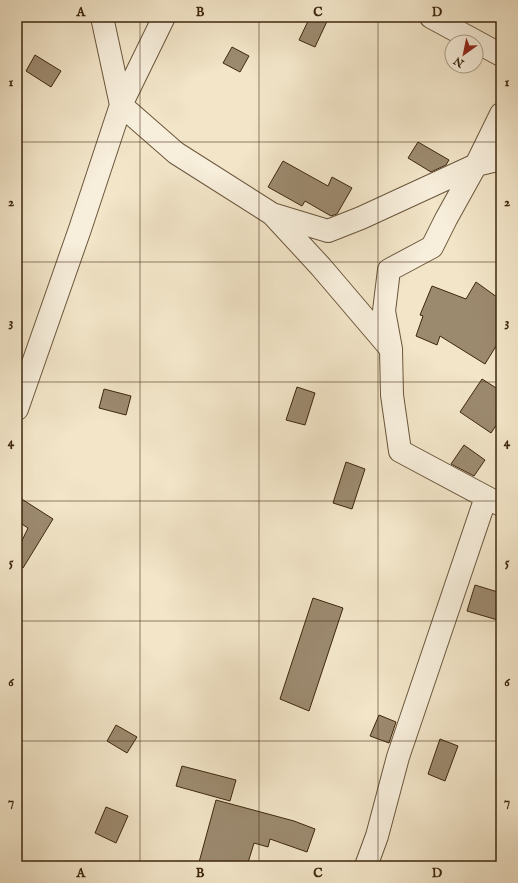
<svg xmlns="http://www.w3.org/2000/svg" width="518" height="883" font-family="'IM FELL English',serif">
<style>
.building{fill:#9c8a6f;stroke:#3e270e}
.lines{fill:none;stroke-linecap:round;stroke-linejoin:round}
.minor-casing{stroke:#6b563c;stroke-width:24}
.minor{stroke:#f7eedb;stroke-width:22}
.grid{fill:none;stroke:#3e270e;stroke-width:1;stroke-opacity:0.55}
.neatline{fill:none;stroke:#3e270e;stroke-width:1.5}
.grid-label{font-size:13px;text-anchor:middle;font-weight:bold;fill:#3e270e}
</style>
<rect width="100%" height="100%" fill="#f2e5c8"/>
<filter id="stains"><feTurbulence type="fractalNoise" baseFrequency=".005" numOctaves="4"/><feColorMatrix values="0 0 0 0 .2 0 0 0 0 .09 0 0 0 0 .02 0 0 0 .5 -.17"/></filter>
<radialGradient id="worn" r=".72"><stop offset=".6" stop-color="#630" stop-opacity="0"/><stop offset="1" stop-color="#630" stop-opacity=".3"/></radialGradient>
<path class="building" d="M310 17H329L315 47 299 40Z
M232 47 249 56 240 72 223 63Z
M35 55 61 71 51 87 26 71Z
M418 142 449 160 446 165 431 172 408 158Z
M283 161 328 186 332 177 352 188 337 214 331 216 305 201 302 206 268 187Z
M476 282 501 300V338L485 364 440 336 437 345 416 336 423 316 420 315 432 286 466 299Z
M482 379 501 391V418L491 433 460 412Z
M297 387 315 393 305 425 286 420Z
M104 389 131 396 126 415 99 408Z
M464 445 485 460 474 476 451 464Z
M346 462 365 469 352 509 333 503Z
M17 496 53 519 23 568 17 565V551L28 528 17 521Z
M475 585 501 593V621L467 611Z
M313 598 343 608 309 711 280 699Z
M379 715 396 722 389 743 370 736Z
M116 725 137 737 127 753 107 741Z
M440 739 458 746 445 781 428 774Z
M182 766 236 780 230 801 176 786Z
M216 800 294 821 315 829 307 852 270 839 268 847 254 843 247 866H198Z
M106 807 128 816 116 843 95 833Z"/>
<g class="lines">
<defs>
<path id="minor" d="M102 17 121 105 176 153 272 214 328 231 361 218 476 165 501 159
M431 17 501 55
M501 114 476 165 446 219 432 247 389 270 384 311 391 349 392 395 400 451 501 505
M273 215 321 267 390 348
M17 409 80 229 121 105 164 17
M366 866 377 836 398 757 486 497"/>
</defs>
<use href="#minor" class="minor-casing"/>
<use href="#minor" class="minor"/>
</g>
<path class="grid" d="M140 17V866M259 17V866M378 17V866M17 142H501M17 262H501M17 382H501M17 501H501M17 621H501M17 741H501"/>
<rect width="518" height="883" fill="none" stroke="#f2e5c8" stroke-width="44"/>
<g transform="translate(464 54) rotate(213)"><circle r="19" fill="#f7eedb" stroke="#ad9e89"/>
<path d="M0-3L7 15L0 10L-7 15Z" fill="#8f2418"/>
<text y="-6" font-size="11" font-weight="bold" text-anchor="middle" fill="#3e270e">N</text>
</g>
<rect x="22" y="22" width="474" height="839" class="neatline"/>
<g class="grid-label">
<text x="81" y="16">A</text>
<text x="200" y="16">B</text>
<text x="318" y="16">C</text>
<text x="437" y="16">D</text>
<text x="11" y="86">1</text>
<text x="507" y="86">1</text>
<text x="11" y="206">2</text>
<text x="507" y="206">2</text>
<text x="11" y="326">3</text>
<text x="507" y="326">3</text>
<text x="11" y="446">4</text>
<text x="507" y="446">4</text>
<text x="11" y="566">5</text>
<text x="507" y="566">5</text>
<text x="11" y="686">6</text>
<text x="507" y="686">6</text>
<text x="11" y="806">7</text>
<text x="507" y="806">7</text>
<text x="81" y="877">A</text>
<text x="200" y="877">B</text>
<text x="318" y="877">C</text>
<text x="437" y="877">D</text>
</g>
<rect width="100%" height="100%" filter="url(#stains)"/>
<rect width="100%" height="100%" fill="url(#worn)"/>
</svg>
